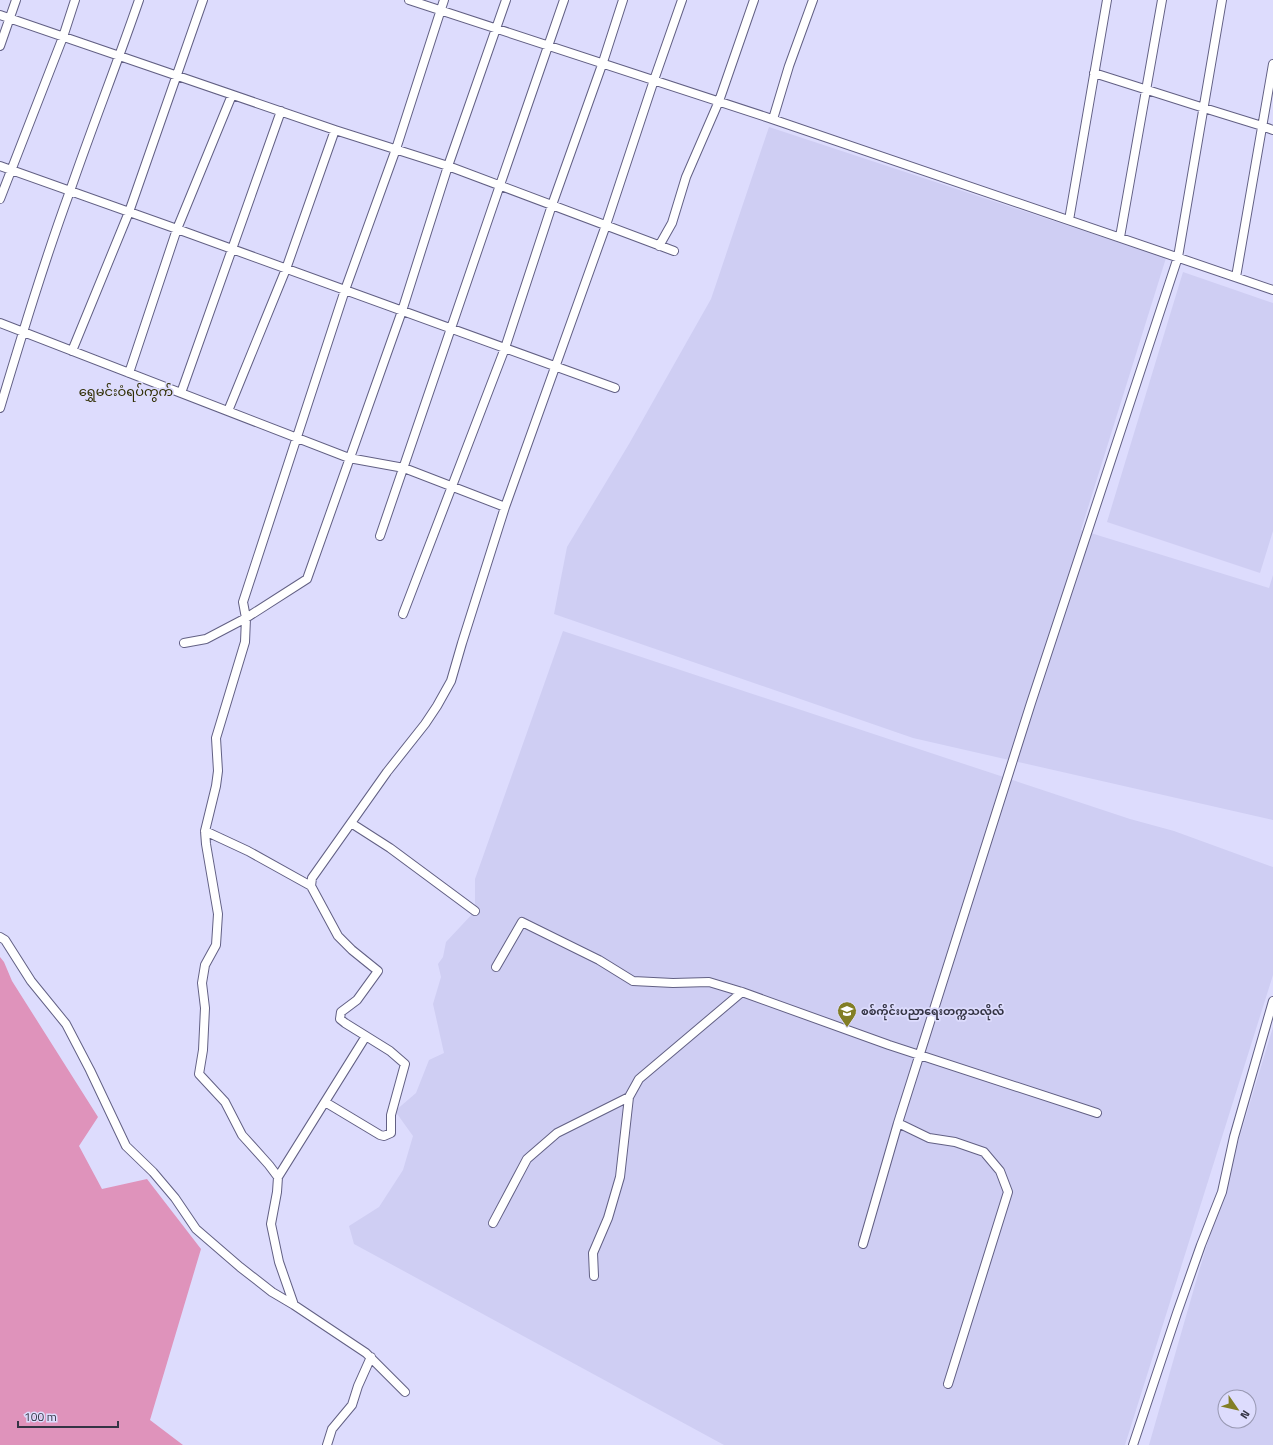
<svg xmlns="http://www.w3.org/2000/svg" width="1273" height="1445" font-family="'Titillium Web','Noto Sans Myanmar',sans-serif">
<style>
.built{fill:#cfcef3;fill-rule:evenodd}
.green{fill:#df93bb}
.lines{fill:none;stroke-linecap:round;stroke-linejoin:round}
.minor-casing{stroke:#626084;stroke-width:10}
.minor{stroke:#fff;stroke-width:8}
.labels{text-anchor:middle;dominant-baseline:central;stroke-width:3.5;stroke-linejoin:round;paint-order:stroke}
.poi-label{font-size:11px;font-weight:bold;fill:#343444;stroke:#dddcfd;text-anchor:start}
.quarter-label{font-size:13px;fill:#2f2d02;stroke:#dddcfd}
</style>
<rect width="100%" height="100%" fill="#dddcfd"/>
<path class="built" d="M769 127 1166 258 1081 530 1269 588 1273 575V820L913 738 554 614 567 547 629 444 711 299Z
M1183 272 1273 303V531L1260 573 1107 522Z
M563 631 1130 819 1174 831 1273 867V975L1125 1445H724L354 1244 349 1226 379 1207 403 1170 413 1136 395 1111 416 1093 429 1060 444 1053 433 1004 441 977 438 964 443 957 446 942 475 911V879Z
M1273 1027V1445H1149L1199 1271ZM1225 1397H1249V1421H1225Z"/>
<path class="green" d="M0 957 4 962 12 981 98 1117 79 1146 102 1189 147 1179 201 1249 150 1420 183 1445H0Z"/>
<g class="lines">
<defs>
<path id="minor" d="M409 0 766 117 1273 290
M0 15 335 130 448 166 674 251
M0 46 16 0
M1094 73 1204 108 1262 126 1273 130
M773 119 789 66 813 0
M0 166 177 229 615 388
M0 199 63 37 75 0
M1069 220 1107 0
M1120 237 1162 0
M659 246 672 223 686 177 719 101 754 0
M1236 277 1273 64
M0 323 349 458 404 468 505 507
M72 351 129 212 203 0
M129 373 177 229 232 95
M181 393 281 111
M0 408C22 335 44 262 70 191 92 127 117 64 139 0
M228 411 286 269 335 130
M380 536 500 185 564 0
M403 614 505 348 552 205 603 62 623 0
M184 643 206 639 246 618 307 579 402 311 448 166 506 0
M351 823 390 848 475 911
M205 831 248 851 311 886
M0 937 5 940 31 981 66 1024 90 1070 126 1146 153 1172 175 1198 196 1229 240 1267 272 1292 294 1305
M496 967 522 922 599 960 633 981 673 983 709 982 742 992 889 1045 1097 1113
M325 1102 380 1135 384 1136 391 1133V1115L405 1064 390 1051 345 1023 340 1019 341 1012 357 1000 378 971 352 950 338 936 311 886 312 878 387 772 425 724 437 706 451 681 462 643 505 507 606 225 654 80 682 0
M898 1123 929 1138 955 1142 984 1152 1000 1171 1008 1192 948 1384
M278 1177 366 1036
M493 1223 527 1159 557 1133 629 1097
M863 1244 898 1123 1031 703 1178 257 1222 0
M594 1276 593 1253 608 1218 620 1177 629 1097 639 1079 742 992
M405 1392 366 1353 294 1305 279 1262 271 1224 277 1192 278 1177 269 1165 242 1135 225 1102 199 1074 203 1050 205 1008 202 983 205 965 216 945 218 914 206 844 205 831 216 786 218 771 216 738 245 642 246 618 243 602 345 290 396 149 444 0
M327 1445 332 1429 352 1405 358 1386 371 1357
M1133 1445 1177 1313 1201 1245 1222 1192 1234 1137 1273 1001"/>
</defs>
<use href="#minor" class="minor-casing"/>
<use href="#minor" class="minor"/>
</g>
<defs>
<symbol id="university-pin" viewBox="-11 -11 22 30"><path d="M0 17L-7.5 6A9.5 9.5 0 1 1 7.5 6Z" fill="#827e25" stroke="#dddcfd"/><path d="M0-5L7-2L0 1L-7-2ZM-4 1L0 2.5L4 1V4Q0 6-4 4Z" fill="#fff"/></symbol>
</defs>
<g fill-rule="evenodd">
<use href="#university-pin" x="836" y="1000" width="22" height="30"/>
</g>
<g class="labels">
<g class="poi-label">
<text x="861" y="1011">စစ်ကိုင်းပညာရေးတက္ကသလိုလ်</text>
</g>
<g class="quarter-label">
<text x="126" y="391">ရွှေမင်းဝံရပ်ကွက်</text>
</g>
</g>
<g transform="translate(1237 1409) rotate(124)"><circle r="19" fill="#dddcfd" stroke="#9999b3"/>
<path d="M0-3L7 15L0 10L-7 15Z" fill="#827e25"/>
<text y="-6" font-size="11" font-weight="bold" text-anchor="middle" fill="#343444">N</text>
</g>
<path d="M18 1421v6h100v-6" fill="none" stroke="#343444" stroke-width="2"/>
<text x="24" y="1421" font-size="12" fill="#343444" stroke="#dddcfd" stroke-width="3" paint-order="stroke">100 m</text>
</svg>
